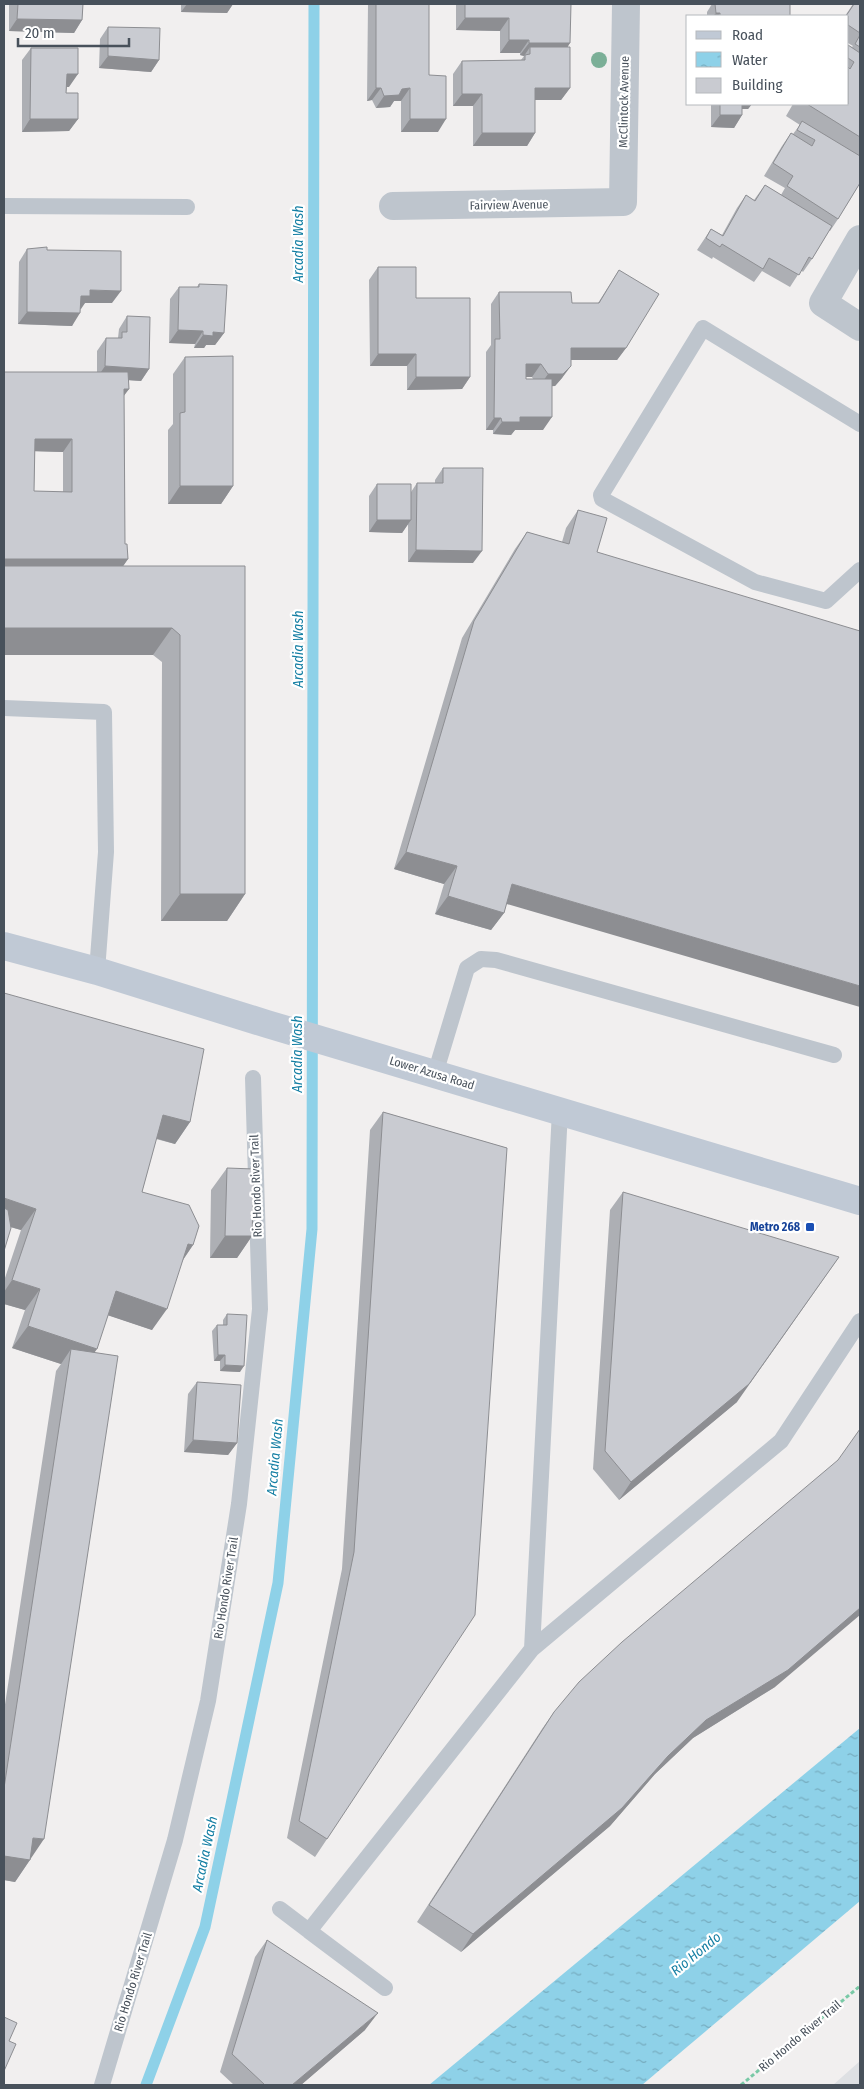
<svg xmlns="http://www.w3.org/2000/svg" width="864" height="2089" font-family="'Fira Sans Condensed',sans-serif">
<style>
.airport{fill:#dee0e3}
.water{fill:url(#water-ripples)}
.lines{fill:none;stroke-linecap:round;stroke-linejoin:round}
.stream{stroke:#8ed1e8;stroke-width:11}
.path{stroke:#79c9a6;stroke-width:3;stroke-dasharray:4 2.5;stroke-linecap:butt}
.service{stroke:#bec5cd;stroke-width:16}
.minor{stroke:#bec5cd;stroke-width:28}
.secondary{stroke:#c0c9d5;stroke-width:28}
.tree{fill:#7baf97}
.wall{fill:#adafb4;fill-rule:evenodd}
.shaded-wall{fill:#8d8e92}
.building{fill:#c9cbd1;stroke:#8d8e92;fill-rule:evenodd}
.transit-dot{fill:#1a4fb4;stroke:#fff;stroke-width:2}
.labels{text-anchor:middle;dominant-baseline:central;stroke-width:4.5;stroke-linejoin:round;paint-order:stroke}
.street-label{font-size:12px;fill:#48515b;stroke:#fff}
.transit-label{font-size:12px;font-weight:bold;fill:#164399;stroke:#fff;text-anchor:end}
.water-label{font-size:14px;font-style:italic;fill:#137ea3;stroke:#fff}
</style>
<defs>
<pattern id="water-ripples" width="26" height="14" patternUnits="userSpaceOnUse" patternTransform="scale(1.25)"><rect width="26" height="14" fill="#8ed1e8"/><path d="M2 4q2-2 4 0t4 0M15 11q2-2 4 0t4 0" fill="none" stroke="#76acbf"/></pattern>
</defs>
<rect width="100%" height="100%" fill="#f1efef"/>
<path class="airport" d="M860 2061V2085H833Z"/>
<path class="water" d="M860 1728V1901L642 2085H429Z"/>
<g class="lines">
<path class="stream" d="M146 2085 205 1927 278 1583 312 1229 314 4"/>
<path class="path" d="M741 2085 860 1986"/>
<path class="service" d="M4 206 187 207
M860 424 703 328 601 495 602 499 755 582 826 601 860 570
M4 708 104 712 106 852 97 971
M435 1074 467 968 481 959 496 960 834 1055
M560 1111 532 1649 781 1441 860 1321
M280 1909 309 1931
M385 1988 309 1931 532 1649
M102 2085 175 1840 208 1701 239 1504 260 1309 253 1078"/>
<path class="minor" d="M393 206 623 202 626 4
M860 239 823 303 860 327"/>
<path class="secondary" d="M4 946 97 971 267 1024 860 1201"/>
</g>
<circle class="tree" cx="599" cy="60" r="8"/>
<path class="wall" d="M9 4H83L82 20 74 33 9 31Z
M181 4H233L227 13 181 12Z
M368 4H429V75L438 132H401V101H394L390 107 376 108 372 100 367 101Z
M456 4H571L568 47 570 88 561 100H535V133L527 146H473V106H453V74L462 61 521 60 524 56 520 55V53H500V31L456 30Z
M712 4H790V16H707V12Z
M853 4H860V183L838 219 830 231H829L812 259 803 272 801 270 790 287 762 271 754 282 713 257 712 259 697 250 711 229 722 235 737 208 746 195 754 200 765 185 781 195 785 188 764 176 782 146 791 133 793 134 800 125 786 116 793 104H848V45L852 47 853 46 848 43V16H845Z
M108 27 159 60 151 72 99 68 100 39Z
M31 48 69 87H67L66 93 78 119 69 131 22 132V60Z
M711 104H752L748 109H742V115L734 128 711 127Z
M27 249 47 250 112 303H85L80 308 72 326 18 324 19 262Z
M378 267 416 298 470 377 462 389 407 390V366H370L369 280Z
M619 270 626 348 617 360H571L562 378 555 386H552L543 430H515L511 435 493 434V430H486V352L491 345V304L499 292 572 303H598ZM526 377H532L533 379H526Z
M199 284 224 333 215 345H206L204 348H194L195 344 169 343 170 299 179 287H197Z
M127 316 149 369 141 381 128 380 129 389 124 395 125 544 128 559 123 566H245V894L227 921H161L162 662 153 655H4V372H97V351L106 338H118L119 329ZM35 451 63 452V492L34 491Z
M185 357 233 486 221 504H168V430L173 424V374Z
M443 468 473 563 408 562V524L402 533 369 532V496L377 484 411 492 417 483H435V480Z
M578 510 597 552 504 913 491 930 435 914 444 884 394 869 462 638 515 549 527 532 562 542 566 528Z
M4 993 190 1122 175 1144 156 1139 142 1192 193 1245 183 1260 152 1330 108 1315 94 1353 30 1858V1860L15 1882 4 1880V1711L56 1371 61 1364 12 1348 25 1310 4 1304V1281L21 1230 10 1227Z
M383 1112 507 1148 327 1839 315 1857 287 1838 342 1569 370 1130Z
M227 1168 252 1236 237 1258H210L211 1190Z
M623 1192 737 1402 619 1500 593 1469 610 1210Z
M227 1314 240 1372 220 1371V1361H214L212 1331 217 1325H223V1320Z
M197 1382 237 1443 228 1455 184 1452 188 1394Z
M775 1687 693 1738 655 1774 610 1826 461 1952 417 1922 542 1729 554 1712Z
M267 1940 365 2030 301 2085H234L220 2072 255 1957Z"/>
<path class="shaded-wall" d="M187 4H233L227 13 181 12Z
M716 13H720L718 16H713Z
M465 18H509L500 31 456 30Z
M17 19 82 20 74 33 9 31Z
M509 40H529L520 53H500Z
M529 43H570L562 56 530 54V47L524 56 520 55Z
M108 56 159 60 151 72 99 68Z
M67 74H78L69 87H58Z
M376 88H381L372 100 367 101Z
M410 88 401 101H394L390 107 376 108 384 96 402 89Z
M535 88H570L561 100H527Z
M462 94H482L473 106H453Z
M732 104H752L748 109H729Z
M720 115H742L734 128 711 127Z
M30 119H78L69 131 22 132Z
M410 119H446L438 132H401Z
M482 133H535L527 146H473Z
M90 290 121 291 112 303H85L81 309 72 308 81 296Z
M27 312 80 313 72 326 18 324Z
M178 330 203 331 195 344 169 343Z
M213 332 224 333 215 345H206L204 348H194L203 335Z
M571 348H626L617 360H562Z
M378 354H416L407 366H370Z
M526 364H541L532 377H518Z
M105 366 149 369 141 381 97 378Z
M571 366 562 378 555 386 539 387 548 374Z
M416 377H470L462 389 407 390Z
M124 389H129L120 401Z
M520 417H552L543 430H515L511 435 493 434 502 422Z
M494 418H501L493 430H486Z
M35 439H72L63 452 26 451Z
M180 486H233L221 504H168Z
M377 520H411L402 533 369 532Z
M416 550 482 551 473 563 408 562Z
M4 559H128L119 572H4Z
M4 628H172L153 655H4Z
M406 852 457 866 444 884 394 869Z
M512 884 860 986V1007L500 902Z
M180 894H245L227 921H161Z
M448 896 504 913 491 930 435 914Z
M163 1115 190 1122 175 1144 148 1136Z
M4 1198 36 1209 21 1230 4 1225Z
M225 1236H252L237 1258H210Z
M188 1244 193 1245 178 1267Z
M839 1257 737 1402 619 1500 631 1482Z
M12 1280 40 1289 25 1310 4 1304V1292Z
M116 1291 167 1309 152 1330 101 1313Z
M28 1326 97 1349 82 1370 71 1349 61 1364 12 1348Z
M218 1355H225L220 1361H214Z
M225 1365 244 1366 240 1372 220 1371Z
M193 1440 237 1443 228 1455 184 1452Z
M860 1608V1615L775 1687 693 1738 655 1774 610 1826 461 1952 473 1934 706 1720Z
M33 1838 44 1839 15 1882 4 1880V1856Z
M378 2013 365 2030 301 2085H292Z"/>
<path class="building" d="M18 4H83L82 20 17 19Z
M376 4H429V75L446 76V119H410V88L402 89 399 95 384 96 381 88H376Z
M465 4H571L570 43H529V40H509V18H465Z
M715 4H790V16H720V13H716Z
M854 4H860V33L848 25V16H846Z
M108 27 160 28 159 60 108 56Z
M860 35V47L855 44Z
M848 45 860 53V137L807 104H848V67L850 69 854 62 848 58Z
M530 47H570V88H535V133H482V94H462V61L525 60V55L530 54Z
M31 48H78V74H67L66 93H78V119H30Z
M720 104H742V115H720Z
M802 121 860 156V183L838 219 787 186 793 176 773 163 791 133 812 146 815 140 797 130Z
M765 185 832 226 812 259 809 257 799 275 769 258 763 269 722 244 720 247 706 238 711 229 723 236 746 195 755 201Z
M47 247V250L121 251V291L90 290V296H81L80 313 27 312V249Z
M378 267H416V298H470V377H416V354H378Z
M619 270 659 294 626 348H571V366L563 374H548L541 364H526V379H552V417H520V422H502L501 418H494L495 339H500L499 292H571L572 303H599Z
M199 284 227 285 224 333 213 332V336L203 335V331L178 330 179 287H199Z
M127 316 150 317 149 369 105 366 106 338H122V332H127Z
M233 356V486H180V413L185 412V357Z
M4 372H128L129 389H124L125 544H127L128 559H4ZM35 439H72V492L34 491Z
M443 468H483L482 551 416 550 417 483H443Z
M377 484H411V520H377Z
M578 510 607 518 597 552 860 631V986L512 884 504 913 448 896 457 866 406 852 474 621 527 532 569 544Z
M4 566H245V894H180V635L172 628H4Z
M4 993 204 1049 190 1122 163 1115 142 1192 189 1205 199 1226 193 1245 188 1244 167 1309 116 1291 97 1349 28 1326 40 1289 12 1280 36 1209 4 1198Z
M383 1112 507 1148 475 1615 327 1839 299 1821 354 1552Z
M227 1168 254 1169 252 1236H225Z
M623 1192 839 1257 749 1384 631 1482 605 1451Z
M4 1208 8 1210 11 1228 4 1251Z
M227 1314 247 1315 244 1366 225 1365V1355H218L217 1325H227Z
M71 1349 118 1356 44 1839 33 1838 30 1860 4 1856V1788Z
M197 1382 241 1385 237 1443 193 1440Z
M860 1429V1608L788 1670 706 1720 668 1756 622 1808 473 1934 429 1905 554 1712 579 1682 622 1642 838 1460Z
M267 1940 378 2013 292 2085H265L232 2054Z
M4 2017 17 2023 9 2041 16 2044 4 2071Z"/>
<rect class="transit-dot" x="805" y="1222" width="10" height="10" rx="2.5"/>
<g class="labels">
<g class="street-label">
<text transform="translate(624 102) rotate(-89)">McClintock Avenue</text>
<text transform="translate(509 205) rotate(-1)">Fairview Avenue</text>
<text transform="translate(432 1073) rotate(17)">Lower Azusa Road</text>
<text transform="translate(256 1186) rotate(-92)">Rio Hondo River Trail</text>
<text transform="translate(226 1588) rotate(-81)">Rio Hondo River Trail</text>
<text transform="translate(133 1982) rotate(-73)">Rio Hondo River Trail</text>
<text transform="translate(800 2036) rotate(-40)">Rio Hondo River Trail</text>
</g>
<g class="transit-label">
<text x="800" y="1227">Metro 268</text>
</g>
<g class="water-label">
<text transform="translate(298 244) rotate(-90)">Arcadia Wash</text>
<text transform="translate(298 649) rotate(-90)">Arcadia Wash</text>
<text transform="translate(297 1054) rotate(-90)">Arcadia Wash</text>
<text transform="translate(275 1457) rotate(-85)">Arcadia Wash</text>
<text transform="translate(205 1854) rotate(-78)">Arcadia Wash</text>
<text transform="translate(696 1954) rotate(-39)">Rio Hondo</text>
</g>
</g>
<rect width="864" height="2089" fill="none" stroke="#48515b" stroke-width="10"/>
<rect x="686" y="15" width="162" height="90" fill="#ffffff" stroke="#b6b9bd"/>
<rect x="696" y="31" width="25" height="8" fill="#c0c9d5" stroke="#b6b9bd"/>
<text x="732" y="40" font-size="15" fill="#48515b">Road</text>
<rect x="696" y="52" width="25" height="15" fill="url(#water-ripples)" stroke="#b6b9bd"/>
<text x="732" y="65" font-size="15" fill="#48515b">Water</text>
<rect x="696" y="78" width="25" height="15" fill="#c9cbd1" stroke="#b6b9bd"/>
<text x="732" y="90" font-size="15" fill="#48515b">Building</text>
<path d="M18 38v8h111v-8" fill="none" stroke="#48515b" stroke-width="2.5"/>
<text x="25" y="38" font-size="15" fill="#48515b" stroke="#ffffff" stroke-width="4" paint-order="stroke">20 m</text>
</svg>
